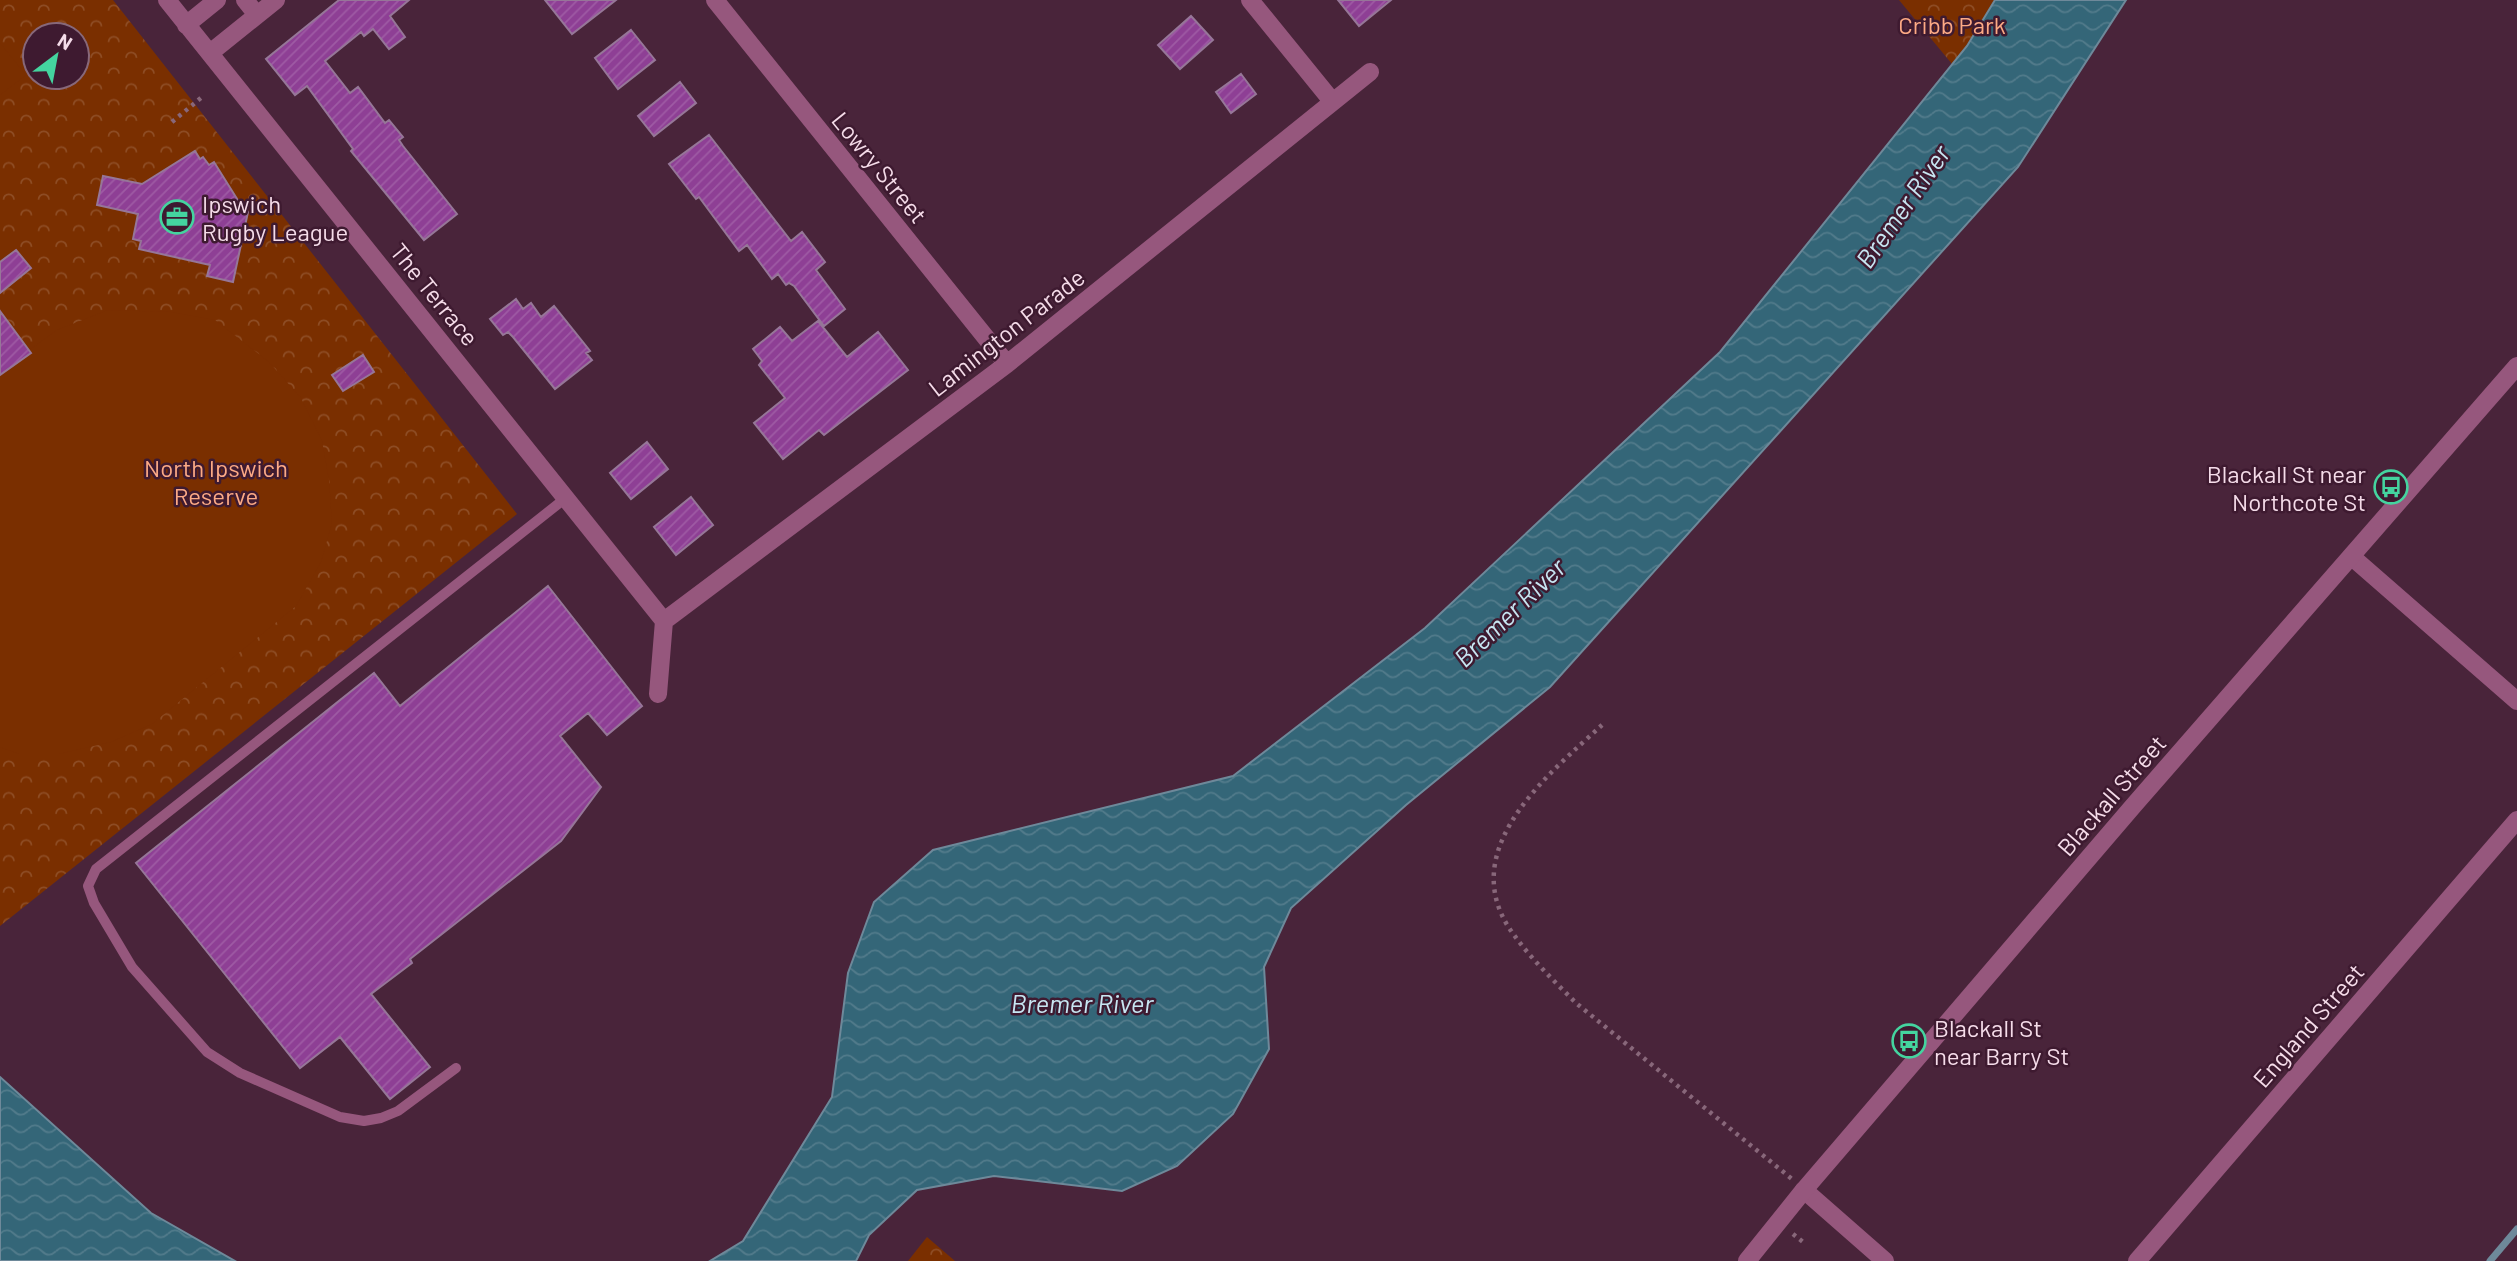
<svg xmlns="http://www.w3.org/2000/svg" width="2517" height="1261" font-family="Barlow,sans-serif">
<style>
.park{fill:url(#park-crowns);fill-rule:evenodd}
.pitch{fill:#7a2f00}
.water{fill:url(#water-waves);stroke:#6e899a;stroke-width:2}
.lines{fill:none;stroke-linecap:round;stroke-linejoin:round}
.stream{stroke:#6e899a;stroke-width:7}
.building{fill:url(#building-hatch);stroke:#967698;stroke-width:2}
.path{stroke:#88677a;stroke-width:4.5;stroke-dasharray:3.5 5;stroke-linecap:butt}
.service{stroke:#96577d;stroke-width:10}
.minor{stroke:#96577d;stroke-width:18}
.tertiary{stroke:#96577d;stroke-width:18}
.labels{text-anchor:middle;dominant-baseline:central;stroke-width:5;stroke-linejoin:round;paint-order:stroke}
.park-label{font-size:24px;fill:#fdaa85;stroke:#3e1a30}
.street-label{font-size:24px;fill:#f5dce9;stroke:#3e1a30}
.poi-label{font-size:24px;fill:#f5dce9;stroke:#3e1a30;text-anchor:start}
.water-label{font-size:26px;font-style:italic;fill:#c7e6f2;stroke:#3e1a30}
</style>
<defs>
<pattern id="park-crowns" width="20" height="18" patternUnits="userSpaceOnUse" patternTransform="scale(1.75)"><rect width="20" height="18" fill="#7a2f00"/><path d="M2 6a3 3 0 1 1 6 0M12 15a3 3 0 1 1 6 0" fill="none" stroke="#8e4d25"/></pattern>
<pattern id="water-waves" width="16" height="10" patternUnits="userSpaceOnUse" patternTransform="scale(1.75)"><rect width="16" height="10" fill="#346678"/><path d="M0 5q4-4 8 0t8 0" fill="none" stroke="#527b8b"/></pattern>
<pattern id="building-hatch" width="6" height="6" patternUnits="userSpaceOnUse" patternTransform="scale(1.75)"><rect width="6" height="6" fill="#8e3f95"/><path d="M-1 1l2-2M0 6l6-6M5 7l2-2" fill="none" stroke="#9e5aa4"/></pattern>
</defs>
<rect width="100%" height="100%" fill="#49243a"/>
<path class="park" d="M0 0H113L517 514 0 926ZM35 35H77V77H35Z
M1899 0H1995L1967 46 1952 64Z
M927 1237 955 1261H908Z"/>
<path class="pitch" d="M0 43 26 75 0 95Z
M108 310 171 312 215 320 269 362 301 398 322 441 329 480 332 523 321 562 296 606 152 724 111 742 59 754H19L0 747V371L57 330Z"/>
<path class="water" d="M1995 0H2126L2018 167 1550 687 1406 805 1291 908 1264 967 1269 1049 1233 1114 1177 1166 1122 1191 994 1176 917 1190 869 1235 856 1261H710L743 1241 832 1097 848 973 874 902 933 850 1233 776 1425 628 1720 352 1967 46Z
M0 1077 151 1213 235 1261H0Z"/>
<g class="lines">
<path class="stream" d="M2490 1261 2517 1229"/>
</g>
<path class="building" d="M339 0H409L390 16 405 37 389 49 373 29 364 36 361 32 325 61 350 93 358 87 385 123 389 120 403 137 399 140 403 146 457 214 424 240 351 151 353 149 307 86 295 95 266 59Z
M545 0H616L572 34Z
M1338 0H1391L1359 26Z
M1191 16 1213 40 1180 69 1158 45Z
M631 30 655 60 618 89 595 58Z
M1241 74 1256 94 1231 113 1216 92Z
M680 82 696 103 654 136 638 116Z
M709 135 791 241 802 232 825 262 816 270 845 309 824 326 794 286 789 283 786 285 778 274 772 279 747 245 739 251 699 197 696 199 669 164Z
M195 151 200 159 203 157 209 165 214 162 239 202H242L248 212 233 282 207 276 210 265 139 249 141 241 133 239 138 214 97 205 103 176 142 184Z
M16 250 31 268 0 293V262Z
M516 299 523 309 531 303 541 317 554 306 590 351 586 353 592 360 555 389 513 337 508 332 503 335 490 319Z
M0 311 31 353 0 375Z
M818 321 847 357 878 332 908 370 824 435 819 430 783 459 754 423 785 398 759 365 762 361 753 349 780 327 792 341Z
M363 355 374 372 343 391 332 375Z
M647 442 668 469 631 499 610 473Z
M691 497 713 525 676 555 654 527Z
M548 586 642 706 607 735 588 713 560 736 601 787 561 841 410 959 412 963 371 994 430 1067 390 1099 340 1037 300 1068 136 863 374 673 400 706Z"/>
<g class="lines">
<path class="path" d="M172 122 202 97
M1602 725C1550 773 1461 844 1506 923 1523 951 1552 979 1576 1003L1792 1179
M1793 1234 1803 1242"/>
<path class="service" d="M456 1068 398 1111 381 1118 364 1121 340 1117 240 1073 207 1052 132 967 94 903 88 886 96 869 567 497"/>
<path class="minor" d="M167 0 664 621
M245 0 257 15
M715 0 1007 364
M1250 0 1332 101
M186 25 217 0
M210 53 276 0
M2352 557 2517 701
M664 621 1007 364 1370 72
M658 694 664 621
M1804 1190 1885 1261
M2137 1261 2517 820"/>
<path class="tertiary" d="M1747 1261 1804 1190 2134 805 2517 366"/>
</g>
<defs>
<symbol id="office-ring" viewBox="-11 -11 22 22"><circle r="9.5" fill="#3e1a30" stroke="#44d49f" stroke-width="1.5"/><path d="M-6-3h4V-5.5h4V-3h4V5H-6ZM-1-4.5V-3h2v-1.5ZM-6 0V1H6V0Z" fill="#44d49f"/></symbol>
<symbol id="bus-ring" viewBox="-11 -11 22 22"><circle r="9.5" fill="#3e1a30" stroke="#44d49f" stroke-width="1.5"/><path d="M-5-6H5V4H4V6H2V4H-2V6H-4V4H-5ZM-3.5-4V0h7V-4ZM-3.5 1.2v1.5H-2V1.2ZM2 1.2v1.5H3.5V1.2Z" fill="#44d49f"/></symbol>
</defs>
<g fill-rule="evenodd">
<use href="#office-ring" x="158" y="198" width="38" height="38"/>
<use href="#bus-ring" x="2372" y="468" width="38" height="38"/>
<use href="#bus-ring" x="1890" y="1022" width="38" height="38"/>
</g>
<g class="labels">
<g class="park-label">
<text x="1952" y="24">Cribb Park</text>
<text x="216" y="467">North Ipswich<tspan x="216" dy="28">Reserve</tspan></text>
</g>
<g class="street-label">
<text transform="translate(880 167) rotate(51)">Lowry Street</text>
<text transform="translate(435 294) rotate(51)">The Terrace</text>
<text transform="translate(1006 332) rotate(-38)">Lamington Parade</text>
<text transform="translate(2111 795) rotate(-49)">Blackall Street</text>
<text transform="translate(2308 1025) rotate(-49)">England Street</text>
</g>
<g class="poi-label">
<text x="202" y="203">Ipswich<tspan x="202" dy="28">Rugby League</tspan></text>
<text x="2366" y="473" text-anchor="end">Blackall St near<tspan x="2366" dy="28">Northcote St</tspan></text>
<text x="1934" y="1027">Blackall St<tspan x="1934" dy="28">near Barry St</tspan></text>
</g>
<g class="water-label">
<text transform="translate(1902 206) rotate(-55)">Bremer River</text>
<text transform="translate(1509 612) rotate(-44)">Bremer River</text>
<text x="1082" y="1002">Bremer River</text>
</g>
</g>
<g transform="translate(56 56) rotate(32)"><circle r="33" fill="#3e1a30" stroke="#87687a" stroke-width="2"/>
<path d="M0-5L12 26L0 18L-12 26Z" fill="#44d49f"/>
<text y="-10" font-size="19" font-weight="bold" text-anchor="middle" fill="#f5dce9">N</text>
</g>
</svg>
